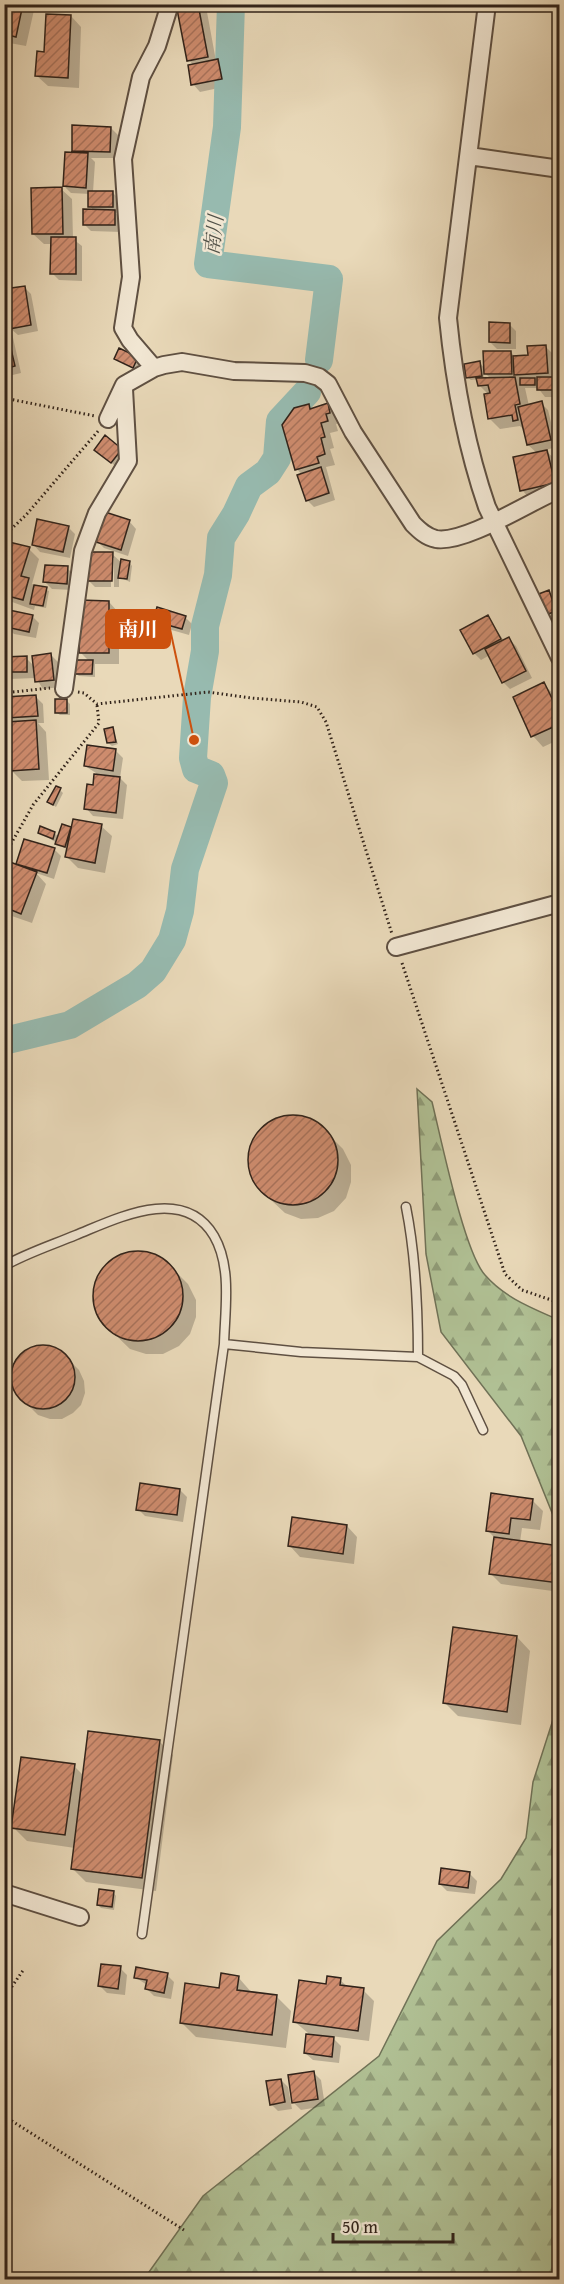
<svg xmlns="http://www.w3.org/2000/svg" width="564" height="2284" font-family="'Gentium Book Plus','Noto Serif JP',serif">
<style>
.forest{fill:url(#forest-firs);stroke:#707257;stroke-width:1.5}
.shadow{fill:#0003;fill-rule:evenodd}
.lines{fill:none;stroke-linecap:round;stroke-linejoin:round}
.river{stroke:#97baaf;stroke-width:28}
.building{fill:url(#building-hatch);stroke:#31231a;stroke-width:1.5}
.service-casing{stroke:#5f5042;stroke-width:11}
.minor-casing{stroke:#5f5042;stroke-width:20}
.path{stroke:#31231a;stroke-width:3;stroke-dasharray:1.5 3;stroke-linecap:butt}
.service{stroke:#f1e6d2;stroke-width:8}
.minor{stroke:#f1e6d2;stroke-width:16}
.labels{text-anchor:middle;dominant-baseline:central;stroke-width:5;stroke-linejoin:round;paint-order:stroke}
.water-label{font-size:20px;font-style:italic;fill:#505047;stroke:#f1e6d2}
.leader{fill:none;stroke:#cd510e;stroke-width:2}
.callout-dot{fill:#cd510e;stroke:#f1e6d2;stroke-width:2}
.callout{fill:#cd510e;stroke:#cd510e;stroke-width:2}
.callout-label{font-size:20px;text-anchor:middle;font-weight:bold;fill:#fff}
</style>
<defs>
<pattern id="forest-firs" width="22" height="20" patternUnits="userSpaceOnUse" patternTransform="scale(1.5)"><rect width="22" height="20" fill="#b0c094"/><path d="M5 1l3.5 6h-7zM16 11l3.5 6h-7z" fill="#909c78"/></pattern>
<pattern id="building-hatch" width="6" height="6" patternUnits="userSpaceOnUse" patternTransform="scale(1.5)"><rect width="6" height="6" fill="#ce8c6e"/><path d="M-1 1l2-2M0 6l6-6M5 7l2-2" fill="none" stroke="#a8725a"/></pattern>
</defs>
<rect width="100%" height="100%" fill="#e9d9b9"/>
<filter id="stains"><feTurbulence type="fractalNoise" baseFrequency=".00333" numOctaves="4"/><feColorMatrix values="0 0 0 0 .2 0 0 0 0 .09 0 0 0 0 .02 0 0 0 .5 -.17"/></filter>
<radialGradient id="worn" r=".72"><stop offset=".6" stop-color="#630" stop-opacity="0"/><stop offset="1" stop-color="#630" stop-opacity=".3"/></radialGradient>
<path class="forest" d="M417 1089 432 1102C441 1138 464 1252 485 1275 505 1298 532 1308 559 1320V1530L521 1436 441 1332 426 1254Z
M559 1701V2279H144L203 2196 379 2056 437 1941 501 1879 526 1838 533 1782Z"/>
<path class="shadow" d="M4 4H29L34 10 26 46 4 42Z
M124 4H162L161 9 151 7 150 11 127 8Z
M180 4H200L207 12 216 61 224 68 228 86 200 92 193 84 194 66 189 60Z
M71 16 81 27 79 88 48 86 37 76 46 53Z
M111 128 118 135 117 158H91L95 162 93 192 113 193 120 200V213H116L122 219 121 232 91 231 84 224 94 211 90 206V194L71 193 64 186 77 154 73 150Z
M61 189 72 199 73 239 82 246V281L59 280 52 273V244H44L33 234Z
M24 287 31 294 38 331 18 335 11 329 21 373 4 377V321L10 326 4 291Z
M509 324 516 331V349H497L490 342Z
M546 347 553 354 554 378H560V397H545L538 388H525L529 406 541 403 548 410 557 447 545 450 558 462 560 495 532 501 522 490 537 453 528 445 525 431 520 426 500 429 490 419 489 395 480 386 478 379 471 380 467 377 480 363 485 369 511 352 515 357 530 356ZM483 371 491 379H484ZM490 372H519V375H490Z
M120 350 140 362 136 370 115 358Z
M328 405 338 416 340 423 336 424 338 431 330 433 334 448 330 449 335 465 326 467 335 500 314 507 307 500 302 475 297 469 308 406 312 410Z
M105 437 128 457 119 469 103 456Z
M129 521 136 529 128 556 104 548 97 541Z
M68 527 75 534 70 558 40 552 33 544Z
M29 549 39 559 32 584 49 591 46 608 35 606 34 610 4 599V565Z
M112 554 122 563 129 562 132 566 130 582 119 577V587H114V558H111V587H95L88 580Z
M67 568 74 575 73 590 52 589 45 582Z
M548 592 555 599 560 610V619L551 622 544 615Z
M109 602 119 613V664H95V677L79 676 75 673 90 662 81 653Z
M32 616 39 623 36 638 14 634 7 627Z
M185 617 192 624 189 635 161 627 154 620Z
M488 617 504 641 509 639 516 646 532 678 510 689 503 682 490 655 481 660 474 653Z
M51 655 58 662 61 687 43 689 36 678 9 679 4 674V658H26L34 666Z
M544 684 554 695 560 706V739L543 747 533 736Z
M36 697 43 704 44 723H38L46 732 49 780 22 781 12 771 13 723 8 718Z
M67 701 70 704V715H60L56 712Z
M113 729 118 744 112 746 108 743Z
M116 751 123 758 120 778 127 785 123 819 93 816 86 808 94 787 96 773 85 766Z
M60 790 63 793 56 807 49 802Z
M101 826 112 836 105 873 78 868 67 857 68 850 39 832 54 833 59 837 70 828 72 830Z
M54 849 61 856 54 879 36 873 46 884 32 923 6 914 4 880 24 869 18 863Z
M282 1117H300L316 1122 343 1149 351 1165V1182L346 1198 334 1211 318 1218 301 1219 285 1213 257 1187 250 1171 249 1154 255 1137 267 1125Z
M145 1252 161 1258 174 1270 188 1284 196 1300V1317L190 1334 179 1346 163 1354H146L130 1349 102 1322 95 1306 94 1289 100 1273 112 1260 127 1253Z
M48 1346 59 1350 79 1370 84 1381 85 1393 81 1405 73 1413 62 1419H50L38 1415 18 1395 13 1384 12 1372 16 1361 25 1352 35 1347Z
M180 1490 187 1497 183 1522 145 1516 138 1509Z
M532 1500 543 1511 540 1530 522 1528 520 1542 560 1548V1592L501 1584 490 1573 495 1538 488 1531Z
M347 1526 357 1537 354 1564 300 1557 290 1546Z
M517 1637 530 1651 521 1725 458 1716 444 1702Z
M159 1741 173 1755 156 1891 86 1882 72 1868 75 1848 27 1841 13 1827 74 1766 84 1776Z
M470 1874 477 1881 475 1894 447 1891 440 1884Z
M113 1892 116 1896 114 1910 101 1908 98 1905Z
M120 1968 127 1975 125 1995 107 1993 100 1986Z
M167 1975 174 1982 171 1999 154 1996 147 1989V1985L135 1977Z
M238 1977 252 1993 277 1997 291 2011 286 2048 196 2037 182 2023Z
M340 1980 349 1988 363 1990 374 2001 369 2041 331 2036 341 2046 339 2063 313 2060 305 2053 308 2033 295 2022Z
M314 2073 321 2080 325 2106 301 2110 294 2103Z
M281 2080 288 2087 292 2109 278 2111 271 2104Z"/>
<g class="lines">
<path class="river" d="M231 4 227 127 208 264 329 279 319 360
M4 1041 70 1025 137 985 153 971 172 940 180 911 185 869 214 783 211 775 196 769 193 758 197 697 205 651V626L218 575 221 538 236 514 249 486 268 472 277 458 280 421 307 392"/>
</g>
<path class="building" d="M4 4H23L16 37 4 34Z
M176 4H198L208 57 187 61Z
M46 14 71 15 68 78 35 76 37 51 44 52Z
M218 59 222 79 191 85 188 65Z
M72 125 111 127 110 152 72 151Z
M65 152 88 153 86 188 63 186Z
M62 187 63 234H32L31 188Z
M88 191H113V207H88Z
M83 209 115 210V225H83Z
M51 237H76V274H50Z
M25 286 31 325 9 329 4 289Z
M4 319 15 366 4 369Z
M489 322 510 323V343L489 342Z
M546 345 548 373 514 375 513 356 528 355 527 346Z
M119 348 138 357 133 368 114 359Z
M483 351H511L512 374H484Z
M480 361 482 376 466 378 464 364Z
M515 377 520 404 515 405 518 420 513 421 512 415 488 419 484 394 490 393 488 385 478 386 476 378Z
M537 377H560V390H537Z
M520 378H535V385H520Z
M542 401 551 440 527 445 518 407Z
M328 403 330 413 326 414 328 421 321 423 325 437 321 438 325 454 317 457 319 463 295 470 282 425 294 408 309 404 310 409Z
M105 435 122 449 111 463 94 450Z
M547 450 555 483 520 491 513 457Z
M321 467 329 493 306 501 297 475Z
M105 512 130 520 121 550 96 542Z
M37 519 69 526 63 552 32 545Z
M9 542 30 547 21 576 29 578 23 600 4 595V559Z
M87 552H113L112 581H87Z
M121 559 130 561 127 579 118 578Z
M45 565 68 566 67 584 43 582Z
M34 585 47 587 43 606 30 604Z
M549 590 556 611 543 616 536 595Z
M80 600 109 601V653H79Z
M157 607 186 616 182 629 153 621Z
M9 610 33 615 29 632 6 627Z
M488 615 501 639 473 654 460 630Z
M509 637 526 671 502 683 485 649Z
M51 653 54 680 35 682 32 656Z
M27 656V672H4V657Z
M74 660H93L92 674H74Z
M544 682 560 715V724L531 737 513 697Z
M36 695 38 716 6 718 5 697Z
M55 699H67V713H55Z
M36 720 39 769 10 771 7 722Z
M113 727 116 742 107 743 104 729Z
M87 745 116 749 113 771 84 766Z
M94 774 120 777 116 813 84 809 87 784 93 785Z
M56 786 61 788 53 805 47 802Z
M73 819 102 824 95 863 65 857Z
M62 824 71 827 65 847 55 844Z
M40 826 55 832 53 839 38 833Z
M24 839 55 848 47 873 16 864Z
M10 862 37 872 21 914 4 907V875Z
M248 1160a45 45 0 1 1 90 0a45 45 0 1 1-90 0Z
M93 1296a45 45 0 1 1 90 0a45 45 0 1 1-90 0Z
M11 1377a32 32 0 1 1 64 0a32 32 0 1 1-64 0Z
M140 1483 180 1489 177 1515 136 1510Z
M491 1493 533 1499 530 1520 511 1518 509 1534 486 1531Z
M292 1517 347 1525 343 1554 288 1546Z
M494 1537 560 1546 559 1583 489 1574Z
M453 1627 517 1636 507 1712 443 1703Z
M88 1731 160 1740 142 1878 71 1869Z
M21 1757 75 1764 65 1835 11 1828Z
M441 1868 470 1872 468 1888 439 1884Z
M99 1889 114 1891 112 1907 97 1905Z
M101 1964 121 1966 118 1989 98 1986Z
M136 1967 168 1973 164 1993 145 1989 147 1980 134 1978Z
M221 1973 239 1976 237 1990 277 1995 272 2035 180 2023 185 1983 219 1988Z
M327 1976 341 1978 340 1985 364 1988 358 2031 293 2022 299 1980 326 1984Z
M306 2034 334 2037 332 2057 304 2053Z
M314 2071 318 2099 292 2103 288 2075Z
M281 2079 285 2102 270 2105 266 2081Z"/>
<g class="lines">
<defs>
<path id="service" d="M406 1207C416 1257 418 1306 418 1357
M4 1266C27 1253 52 1245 76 1235 116 1219 183 1184 214 1236 232 1267 225 1309 224 1344L142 1934
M224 1344 301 1352 418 1357 454 1376 462 1385 483 1430"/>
<path id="minor" d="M487 4 448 318C454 379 467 449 487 507L560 658
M469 156 560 169
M154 368 130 340 123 328 131 277 123 159 141 77 157 46 170 4
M108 419 124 385 154 368 164 365 182 362 234 371 305 373 319 377 328 384 353 432 413 524C419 530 426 537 436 539 465 544 531 501 560 489
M64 689 83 551 97 513 128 461 124 389
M396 947 560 903
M4 1893 80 1917"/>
</defs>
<use href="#service" class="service-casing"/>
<use href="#minor" class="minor-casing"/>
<path class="path" d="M4 398 95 416
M4 536 26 515 99 430
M78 692 84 693 97 704 208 692 251 698 301 702 317 707 326 722 392 934
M4 693 50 688
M4 856 33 805 99 723 97 705
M402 963 505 1274 522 1290 560 1303
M4 1998 24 1969
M4 2116 184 2230"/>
<use href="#service" class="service"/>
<use href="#minor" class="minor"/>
</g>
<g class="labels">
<g class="water-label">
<text transform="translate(213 235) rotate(-83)">南川</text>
</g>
</g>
<path class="leader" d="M194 740L170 629"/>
<circle class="callout-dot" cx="194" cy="740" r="6"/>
<rect class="callout" x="106" y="610" width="64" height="38" rx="6"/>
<g class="callout-label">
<text x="138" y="636">南川</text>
</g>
<rect width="564" height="2284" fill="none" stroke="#e9d9b9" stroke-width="24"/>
<rect x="6" y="6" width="552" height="2272" fill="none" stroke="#31231a" stroke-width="3"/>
<rect x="12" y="12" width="540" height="2260" fill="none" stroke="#31231a" stroke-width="1.5"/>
<path d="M333 2233v9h120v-9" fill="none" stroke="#31231a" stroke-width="3"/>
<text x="342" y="2233" font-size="18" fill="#31231a" stroke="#f1e6d2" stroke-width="4.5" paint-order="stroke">50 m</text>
<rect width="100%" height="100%" filter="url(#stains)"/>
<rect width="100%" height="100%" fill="url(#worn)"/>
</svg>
